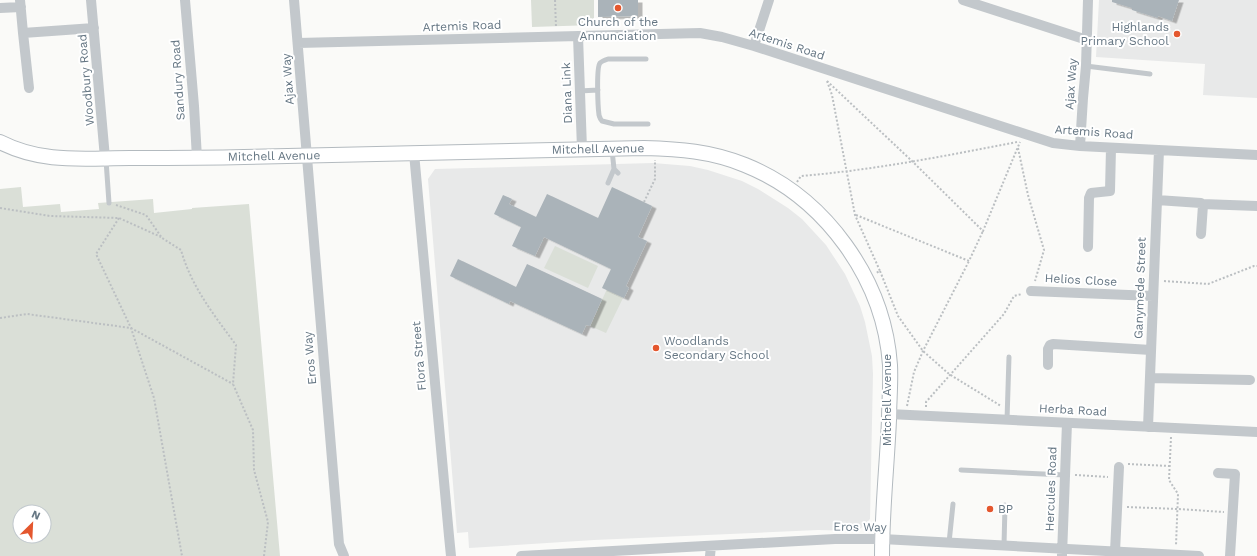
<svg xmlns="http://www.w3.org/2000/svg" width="1257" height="556" font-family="'Work Sans',sans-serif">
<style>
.built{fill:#e8e9e9}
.green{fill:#dadfd7;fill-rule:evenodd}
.building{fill:#aab3b9;filter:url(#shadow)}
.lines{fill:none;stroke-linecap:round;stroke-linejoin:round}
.secondary-casing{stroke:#b3babf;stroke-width:16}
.path{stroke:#bbbfc2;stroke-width:2;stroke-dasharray:2 2;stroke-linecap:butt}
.lane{stroke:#c3c8cc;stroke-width:5}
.street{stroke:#c3c8cc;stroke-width:10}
.secondary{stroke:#fff;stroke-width:14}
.poi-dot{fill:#e4572e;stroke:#fff;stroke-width:1.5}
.labels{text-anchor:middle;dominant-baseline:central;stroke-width:4;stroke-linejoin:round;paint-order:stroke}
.poi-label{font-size:12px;fill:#657683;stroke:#fff;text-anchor:start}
.street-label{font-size:12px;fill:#657683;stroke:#fff}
</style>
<defs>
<filter id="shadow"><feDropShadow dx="4.5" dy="2.5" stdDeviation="0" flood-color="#0004"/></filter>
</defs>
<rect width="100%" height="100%" fill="#fafaf8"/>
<path class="built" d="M1099 0H1257V98L1203 95 1205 64 1096 57Z
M653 163 690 166 708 170 742 181 758 189 788 208 802 219 826 245 845 274 860 306 865 322 872 356 873 374 870 519 858 531 818 530 594 540 469 548 468 532 457 533 428 179 435 169Z"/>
<path class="green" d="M531 0H594V25L532 27Z
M21 187 23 207 60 204 61 212 99 209 98 203 153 199 154 213 192 209V208L249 204 280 556H0V189ZM20 512H44V536H20Z
M555 246 598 266 588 288 544 268Z
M607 289 623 298 606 333 590 326Z"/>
<path class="building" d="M598 0H638V16L598 17Z
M1112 0H1179L1172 21 1158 16V18L1132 10V8L1112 2Z
M612 187 652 206 638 237 647 241 626 286 629 288 624 298 602 288 611 269 544 237 535 256 512 246 521 227 494 214 503 195 512 199 509 204 536 217 547 194 598 218Z
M458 259 516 287 527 264 602 299 590 326 586 325 582 334 510 301 509 304 450 276Z"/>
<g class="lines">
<defs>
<path id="secondary" d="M0 142C43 164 84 158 130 158 168 158 206 158 244 157 377 154 510 150 644 148 679 149 711 151 745 165 825 197 884 279 890 365 891 383 889 402 889 420 887 465 882 511 882 556"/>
</defs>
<use href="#secondary" class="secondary-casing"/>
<path class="path" d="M555 0 556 27
M827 81 913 162 983 231 1020 142
M827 81 832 95 855 215 880 271 876 273
M1018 148 1028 195 1044 250 1035 281
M797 182 801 176C874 170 945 156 1017 142
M644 202 655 179V160
M116 205 146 215 162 238 181 250C191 286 214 315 236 345L233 384 253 430 254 470 268 522 264 556
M0 208 50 216 119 218 161 237
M856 215 969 261 983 231
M119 218 96 254 131 328 154 398 182 556
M880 271 898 316 923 351 949 374 1001 406
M1164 281 1208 284 1254 266H1257
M0 318 27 314 131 328 233 384
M907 406 914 372 923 351 969 261
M926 407V402L1004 314 1014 296 1022 294
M1171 437 1169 480 1178 494 1176 545
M1128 464 1169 466
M1075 475 1108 477
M1127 507 1178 509 1224 512"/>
<path class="lane" d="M646 59H608C605 60 602 61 600 63 596 68 598 108 599 115 600 118 600 119 602 121L614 124H648
M1086 66 1150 74
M579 91 598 90
M612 150 614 169 618 173
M106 160 109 203
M608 183 614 169
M1007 420 1009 357
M961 470 1065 475
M949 543 953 504
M1004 546 1005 505"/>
<path class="street" d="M20 0 23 33 94 28
M91 0 105 158
M185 0 194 106 197 158
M294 0 339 544 344 556
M963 0 1087 40
M0 8 21 7
M23 33 29 88
M578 36 582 149
M298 43 700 33 722 37 754 46 1053 143 1080 146 1257 155
M754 46 769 0
M1080 146 1083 98 1086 66 1088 0
M414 153 449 536 451 556
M1157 200 1201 203 1203 205 1201 234
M1202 204 1257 206
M1088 247 1089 198 1091 193 1110 191 1111 148
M1031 291 1153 296
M1048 365V349L1050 345 1053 344 1151 350
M1150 378 1250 380
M889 414 1257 432
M1148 427 1159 150
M1218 473 1235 474 1230 556
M1115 552 1119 467
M1062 555 1067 423
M521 556 835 539H882L1199 556
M710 556 711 546"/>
<use href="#secondary" class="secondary"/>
</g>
<g class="poi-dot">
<circle cx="618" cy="8" r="4"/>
<circle cx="1177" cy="34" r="4"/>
<circle cx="656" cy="348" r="4"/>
<circle cx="990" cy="509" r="4"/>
</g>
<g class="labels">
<g class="poi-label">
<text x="618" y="22" text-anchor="middle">Church of the<tspan x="618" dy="14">Annunciation</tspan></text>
<text x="1169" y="27" text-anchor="end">Highlands<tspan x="1169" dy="14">Primary School</tspan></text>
<text x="664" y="341">Woodlands<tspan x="664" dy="14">Secondary School</tspan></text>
<text x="998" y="509">BP</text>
</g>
<g class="street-label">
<text transform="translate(462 26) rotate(-2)">Artemis Road</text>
<text transform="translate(787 44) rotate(18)">Artemis Road</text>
<text transform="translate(288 79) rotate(-94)">Ajax Way</text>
<text transform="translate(86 80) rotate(-95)">Woodbury Road</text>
<text transform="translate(178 80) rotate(-94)">Sandury Road</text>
<text transform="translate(1071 84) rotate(-86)">Ajax Way</text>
<text transform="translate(567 93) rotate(-92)">Diana Link</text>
<text transform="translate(1094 132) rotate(4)">Artemis Road</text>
<text transform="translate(598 149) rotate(-1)">Mitchell Avenue</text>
<text transform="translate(274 156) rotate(-1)">Mitchell Avenue</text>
<text transform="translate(1081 280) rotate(3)">Helios Close</text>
<text transform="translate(1140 288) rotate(-88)">Ganymede Street</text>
<text transform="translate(419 356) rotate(-95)">Flora Street</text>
<text transform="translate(310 358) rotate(-95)">Eros Way</text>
<text transform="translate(887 400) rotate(-90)">Mitchell Avenue</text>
<text transform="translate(1073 410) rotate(3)">Herba Road</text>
<text transform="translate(1051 489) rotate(-88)">Hercules Road</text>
<text transform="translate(860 527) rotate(1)">Eros Way</text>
</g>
</g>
<g transform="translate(32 524) rotate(24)"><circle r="19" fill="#ffffff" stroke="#c1c8cd"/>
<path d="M0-3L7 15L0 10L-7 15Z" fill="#e4572e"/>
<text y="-6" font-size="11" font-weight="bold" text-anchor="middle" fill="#657683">N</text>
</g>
</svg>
